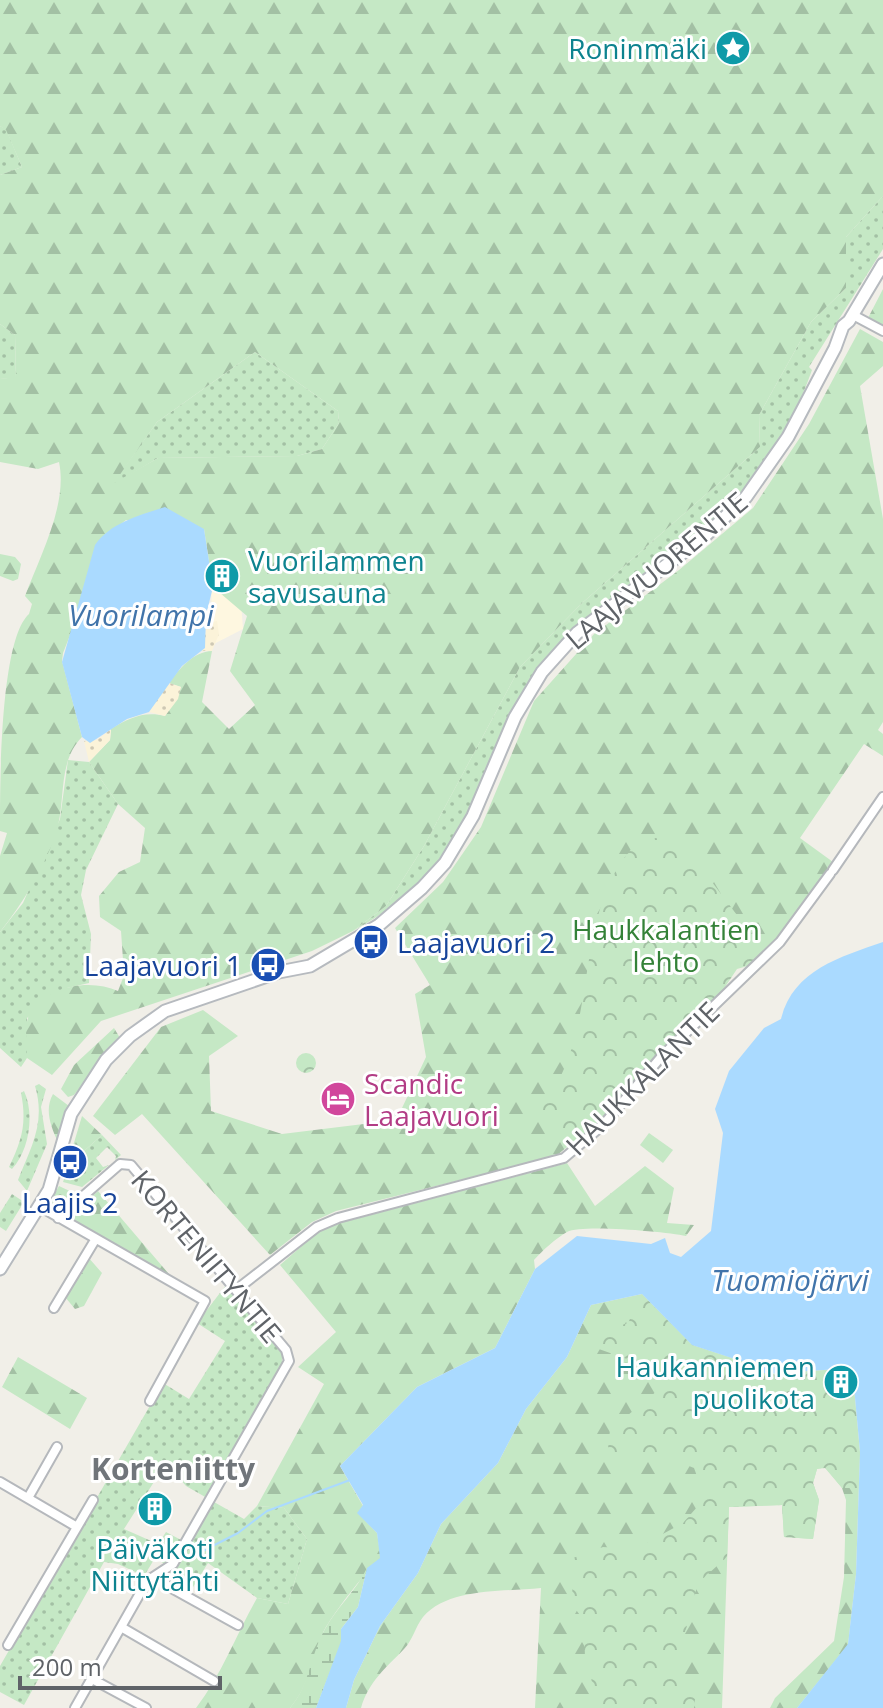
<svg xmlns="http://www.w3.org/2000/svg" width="883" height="1708" font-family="'Open Sans',sans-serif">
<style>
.commercial{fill:#fef7e0}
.grass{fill:url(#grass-dots);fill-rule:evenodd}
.forest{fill:url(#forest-firs);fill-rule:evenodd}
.wetland{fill:url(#wetland-marsh)}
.sand{fill:url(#sand-dots)}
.park{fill:url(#park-crowns)}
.garden{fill:#c5e8c5}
.water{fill:#aadaff}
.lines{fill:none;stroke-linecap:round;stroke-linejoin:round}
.stream{stroke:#aadaff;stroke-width:2}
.street-casing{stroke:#b5b8bc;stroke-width:12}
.secondary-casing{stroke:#b6babf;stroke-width:15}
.street{stroke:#fff;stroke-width:8}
.secondary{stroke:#fff;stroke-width:11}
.labels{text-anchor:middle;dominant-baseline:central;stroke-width:6;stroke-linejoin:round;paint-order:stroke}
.culture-label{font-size:28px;fill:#0d838f;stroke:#fff;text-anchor:end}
.street-label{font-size:28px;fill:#5f6368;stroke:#fff}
.park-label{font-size:28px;fill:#348238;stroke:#fff}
.transit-label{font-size:28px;fill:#164399;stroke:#fff;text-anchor:start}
.hotel-label{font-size:28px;fill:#b23c85;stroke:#fff;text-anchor:start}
.water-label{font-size:30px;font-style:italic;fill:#4174aa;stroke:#fff}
.neighbourhood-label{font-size:30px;font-weight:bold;fill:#70757a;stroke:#fff}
</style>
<defs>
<pattern id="grass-dots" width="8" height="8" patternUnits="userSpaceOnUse" patternTransform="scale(2)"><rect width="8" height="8" fill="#c5e8c5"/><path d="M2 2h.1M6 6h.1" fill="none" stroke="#a3c0a4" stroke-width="1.8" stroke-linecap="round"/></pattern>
<pattern id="forest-firs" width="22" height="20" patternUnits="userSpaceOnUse" patternTransform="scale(2)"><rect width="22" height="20" fill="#c5e8c5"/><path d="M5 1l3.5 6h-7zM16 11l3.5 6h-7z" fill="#a3c0a4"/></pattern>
<pattern id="wetland-marsh" width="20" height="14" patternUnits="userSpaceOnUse" patternTransform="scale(2)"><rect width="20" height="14" fill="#c5e8c5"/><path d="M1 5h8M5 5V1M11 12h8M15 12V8" fill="none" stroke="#a3c0a4"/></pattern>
<pattern id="sand-dots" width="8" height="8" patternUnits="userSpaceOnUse" patternTransform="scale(2)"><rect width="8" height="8" fill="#fbf3d9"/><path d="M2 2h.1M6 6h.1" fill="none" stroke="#cec8b4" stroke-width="1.8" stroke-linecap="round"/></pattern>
<pattern id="park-crowns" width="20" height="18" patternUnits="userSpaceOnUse" patternTransform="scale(2)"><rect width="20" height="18" fill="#c5e8c5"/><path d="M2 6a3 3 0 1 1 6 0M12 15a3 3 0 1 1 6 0" fill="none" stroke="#a3c0a4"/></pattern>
</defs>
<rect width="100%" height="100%" fill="#f1efe8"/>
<path class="commercial" d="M211 567 241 602 243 629 212 645Z"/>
<path class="grass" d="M0 126 6 129 22 167 0 175Z
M883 196V249L809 367 812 370C791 430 753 489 704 529 645 575 578 613 534 674 509 709 496 751 480 789 453 851 413 899 353 931L386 906 424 846 520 667 581 604 760 447 759 415 811 322 846 288V237Z
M0 324 15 335 16 378 0 379Z
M255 352 338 411 339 423 322 449 297 456 158 458 111 486 157 422Z
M68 760 89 762 118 804 86 870 81 895 91 934 89 983 67 988 27 1018V1058L21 1067 0 1048V932L23 903 60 819Z
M39 1084 46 1089 41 1107 47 1144 27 1191 18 1180C31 1147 46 1123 35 1086Z
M24 1091C35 1114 29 1151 12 1169L9 1167C22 1140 27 1123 21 1093Z
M102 1135 121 1155 115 1160 116 1156 107 1147 96 1158 103 1167 109 1165 82 1187 63 1182 74 1150 84 1151Z
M59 1186 78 1195 64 1207 52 1210 51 1200Z
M12 1194 24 1202 6 1231 0 1227V1213Z
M226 1285 282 1351V1366L207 1498 244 1519 257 1506 284 1508 307 1539 288 1604 257 1598 208 1563 190 1592 166 1578 168 1566 155 1558 144 1576 118 1564 104 1562 24 1705 0 1692V1666L163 1383 189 1399 225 1341 197 1323ZM166 1463 186 1486 207 1498 183 1541 166 1532 158 1544 124 1529Z"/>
<path class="forest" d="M0 0H883V196L846 237V288L811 322 759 415 760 447 581 604 520 667 424 846 386 906 353 931 312 951 101 1021 52 1075 27 1058C27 1046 24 1026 29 1015 45 986 90 978 118 991L123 978 119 975 123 960 121 931 100 917 99 896 119 872 140 862 145 828 118 804 89 762 110 740 111 729C129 718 144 711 165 716L181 687 169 683C180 668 193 652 212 651L202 702 229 729 255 705 230 671 247 616 213 587 204 529 126 520 111 532 63 653 62 661 82 737C56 763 67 804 55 836 42 872 23 903 0 932V856L7 833 0 831C0 783 0 640 29 614L32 604 25 596C40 556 68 504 59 462L38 469 0 462V379L16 377 15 335 0 324V175L22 167 6 130 0 126ZM255 352 338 411 339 423 322 449 297 456 158 458 114 483 157 422Z
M883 289V328L868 318Z
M860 329 883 342V366L860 386 883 519V722L878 730 883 734V756L864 744 800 838 833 862 764 955 738 965 656 1048 589 1129 556 1156 336 1211 312 1222 270 1255 142 1114 115 1135 93 1116 161 1027 203 1010 238 1036 209 1056 211 1111 282 1134 380 1122 402 1108 426 1057 415 994 430 985 395 928 443 882 481 827 534 701 594 634 679 570 753 508 809 424Z
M0 554 15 557 21 564 18 579 13 581 0 576Z
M114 1028 120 1038 74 1095 68 1097 61 1089 74 1065Z
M53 1094 69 1106 58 1142C51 1127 44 1110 53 1094Z
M82 1116 102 1135 84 1151 74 1150 73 1146Z
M567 1163 595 1206 645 1166 674 1188 667 1223 694 1225 686 1236C666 1232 583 1224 567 1232 555 1239 543 1250 534 1260L535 1269 495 1348 417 1387 340 1466 363 1506 358 1513 377 1533 381 1559C369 1566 329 1619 323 1633 312 1659 309 1686 290 1708H196C222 1674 236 1635 257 1598L288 1604 307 1539 284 1508 257 1506 324 1384 298 1367 336 1332 280 1265 319 1231 340 1223Z
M98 1191 174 1280 68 1218Z
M88 1257 102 1273 84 1306 75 1309 65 1297Z
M642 1294 692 1345 747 1363 766 1374 860 1452 856 1574 848 1645 797 1708H770L775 1698 834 1641 844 1577 846 1500 842 1488 825 1467 817 1469 813 1483 819 1500 813 1539 784 1537 782 1505 729 1507 722 1708H535L541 1588C505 1592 449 1587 423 1617 415 1627 413 1640 404 1649 385 1669 369 1681 361 1708H346L354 1680 380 1626 418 1573 441 1524 498 1463 526 1409 567 1357 591 1305Z
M18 1357 87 1398 70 1429 2 1387Z"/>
<path class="wetland" d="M367 1568 358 1607 341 1629 342 1641 316 1708H290C310 1685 310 1655 325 1629 337 1607 356 1591 367 1568Z"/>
<path class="sand" d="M217 621 219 634 212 651H202L207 623Z
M169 683 181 687 178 699 165 716 149 712Z
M111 729 110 740 89 762 84 741 97 740Z"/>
<path class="park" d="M672 837 687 849 765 952 751 965 737 969 723 990 659 1052 620 1103 570 1148 536 1102C543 1096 554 1089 558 1081 595 1015 578 914 628 853 639 839 655 837 672 837Z
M296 1063a10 10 0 1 1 20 0a10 10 0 1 1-20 0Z
M642 1294 692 1345 747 1363 766 1374 838 1369 853 1376 860 1452 858 1488H842L825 1468 817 1469 813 1483 819 1500 813 1539 784 1537 782 1505 729 1507 727 1557 698 1583 675 1672 695 1699 694 1708H600L585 1659 584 1621 572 1604 573 1558 603 1547 635 1549 683 1523 705 1498 694 1468 664 1456 617 1460 608 1448 610 1430 675 1376 596 1348 614 1327 628 1323Z"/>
<path class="garden" d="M649 1133 673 1150 663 1163 640 1145Z"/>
<path class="water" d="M165 507 204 529 213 587 206 615 205 648 182 666 149 712 127 719 90 743 82 737 62 662 95 545C110 523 140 515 165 507Z
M883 942V1708H797L848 1644 856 1574 860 1452 853 1376 838 1369 766 1374 747 1363 692 1345 642 1294 591 1305 567 1357 526 1409 498 1463 441 1524 418 1573 380 1626 354 1680 346 1708H316L341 1641V1629L358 1607 367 1568 380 1558 377 1533 357 1513 363 1505 340 1466 417 1387 495 1348 535 1269 577 1236 651 1244 665 1238 670 1253 681 1257 711 1231 723 1133 715 1109 729 1071 764 1028 781 1019C793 970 840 957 883 942Z"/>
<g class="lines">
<path class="stream" d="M195 1555 238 1533 267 1511 350 1480"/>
<defs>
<path id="street" d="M853 315 883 331
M833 870 883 797
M39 1206 205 1301 150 1401
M58 1218 120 1164 131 1165 286 1350 289 1361 173 1564 147 1581 75 1708
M236 1290 317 1227 338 1218 564 1158 603 1125 662 1056 780 942 830 874
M54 1308 95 1240
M0 1482 77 1527
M28 1498 57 1447
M162 1572 166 1585 238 1625
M121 1627 214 1681
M8 1645 93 1500
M92 1679 146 1708"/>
<path id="secondary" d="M0 1269 49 1190 71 1114 106 1060 130 1036 165 1011 279 972 310 966 379 925 422 888 445 863 473 816 515 717 542 672 577 633 706 535 746 497 788 437 835 348 843 326 849 321 883 264"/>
</defs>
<use href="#street" class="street-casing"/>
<use href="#secondary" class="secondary-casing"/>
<use href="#street" class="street"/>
<use href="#secondary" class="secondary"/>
</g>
<defs>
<symbol id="sight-disc" viewBox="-11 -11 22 22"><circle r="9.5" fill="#0f9aa8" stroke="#fff"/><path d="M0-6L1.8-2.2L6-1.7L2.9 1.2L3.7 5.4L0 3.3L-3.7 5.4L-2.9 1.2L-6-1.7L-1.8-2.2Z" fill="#fff"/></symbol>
<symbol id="building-disc" viewBox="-11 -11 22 22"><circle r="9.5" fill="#0f9aa8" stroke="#fff"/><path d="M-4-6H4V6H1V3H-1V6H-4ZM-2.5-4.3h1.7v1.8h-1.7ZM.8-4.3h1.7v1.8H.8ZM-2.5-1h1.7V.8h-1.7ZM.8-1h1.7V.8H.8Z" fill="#fff"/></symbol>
<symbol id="bus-disc" viewBox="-11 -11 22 22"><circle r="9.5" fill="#1a4fb4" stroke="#fff"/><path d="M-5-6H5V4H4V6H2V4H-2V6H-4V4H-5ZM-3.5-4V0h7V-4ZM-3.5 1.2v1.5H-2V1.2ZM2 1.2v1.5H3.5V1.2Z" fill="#fff"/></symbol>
<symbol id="hotel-disc" viewBox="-11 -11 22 22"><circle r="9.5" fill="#d1479c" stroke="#fff"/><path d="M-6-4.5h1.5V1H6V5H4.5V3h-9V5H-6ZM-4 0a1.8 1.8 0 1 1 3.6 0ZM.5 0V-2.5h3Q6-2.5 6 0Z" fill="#fff"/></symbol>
</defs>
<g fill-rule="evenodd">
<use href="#sight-disc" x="713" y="28" width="40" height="40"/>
<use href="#building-disc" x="202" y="556" width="40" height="40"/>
<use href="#bus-disc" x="351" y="922" width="40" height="40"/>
<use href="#bus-disc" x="248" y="945" width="40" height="40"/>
<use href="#hotel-disc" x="318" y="1079" width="40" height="40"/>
<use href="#bus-disc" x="50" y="1142" width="40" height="40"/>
<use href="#building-disc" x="821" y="1362" width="40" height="40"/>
<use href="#building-disc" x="135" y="1489" width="40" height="40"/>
</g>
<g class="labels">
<g class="culture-label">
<text x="707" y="48">Roninmäki</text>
<text x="248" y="560" text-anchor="start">Vuorilammen<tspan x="248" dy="32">savusauna</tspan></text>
<text x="815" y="1366">Haukanniemen<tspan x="815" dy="32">puolikota</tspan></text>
<text x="155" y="1548" text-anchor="middle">Päiväkoti<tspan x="155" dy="32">Niittytähti</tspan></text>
</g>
<g class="street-label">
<text transform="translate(656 570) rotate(-40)">LAAJAVUORENTIE</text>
<text transform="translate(642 1078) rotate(-45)">HAUKKALANTIE</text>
<text transform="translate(207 1256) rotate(50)">KORTENIITYNTIE</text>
</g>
<g class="park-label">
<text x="666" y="929">Haukkalantien<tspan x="666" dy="32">lehto</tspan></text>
</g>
<g class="transit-label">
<text x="397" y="942">Laajavuori 2</text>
<text x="242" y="965" text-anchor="end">Laajavuori 1</text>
<text x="70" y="1202" text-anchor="middle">Laajis 2</text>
</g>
<g class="hotel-label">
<text x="364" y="1083">Scandic<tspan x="364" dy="32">Laajavuori</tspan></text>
</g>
<g class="water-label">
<text x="141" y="614">Vuorilampi</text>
<text x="790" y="1279">Tuomiojärvi</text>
</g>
<g class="neighbourhood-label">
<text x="173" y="1468">Korteniitty</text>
</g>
</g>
<path d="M20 1676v12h200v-12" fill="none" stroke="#5f6368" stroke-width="4"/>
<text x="32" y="1676" font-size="24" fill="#5f6368" stroke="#ffffff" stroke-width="6" paint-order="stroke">200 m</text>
</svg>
